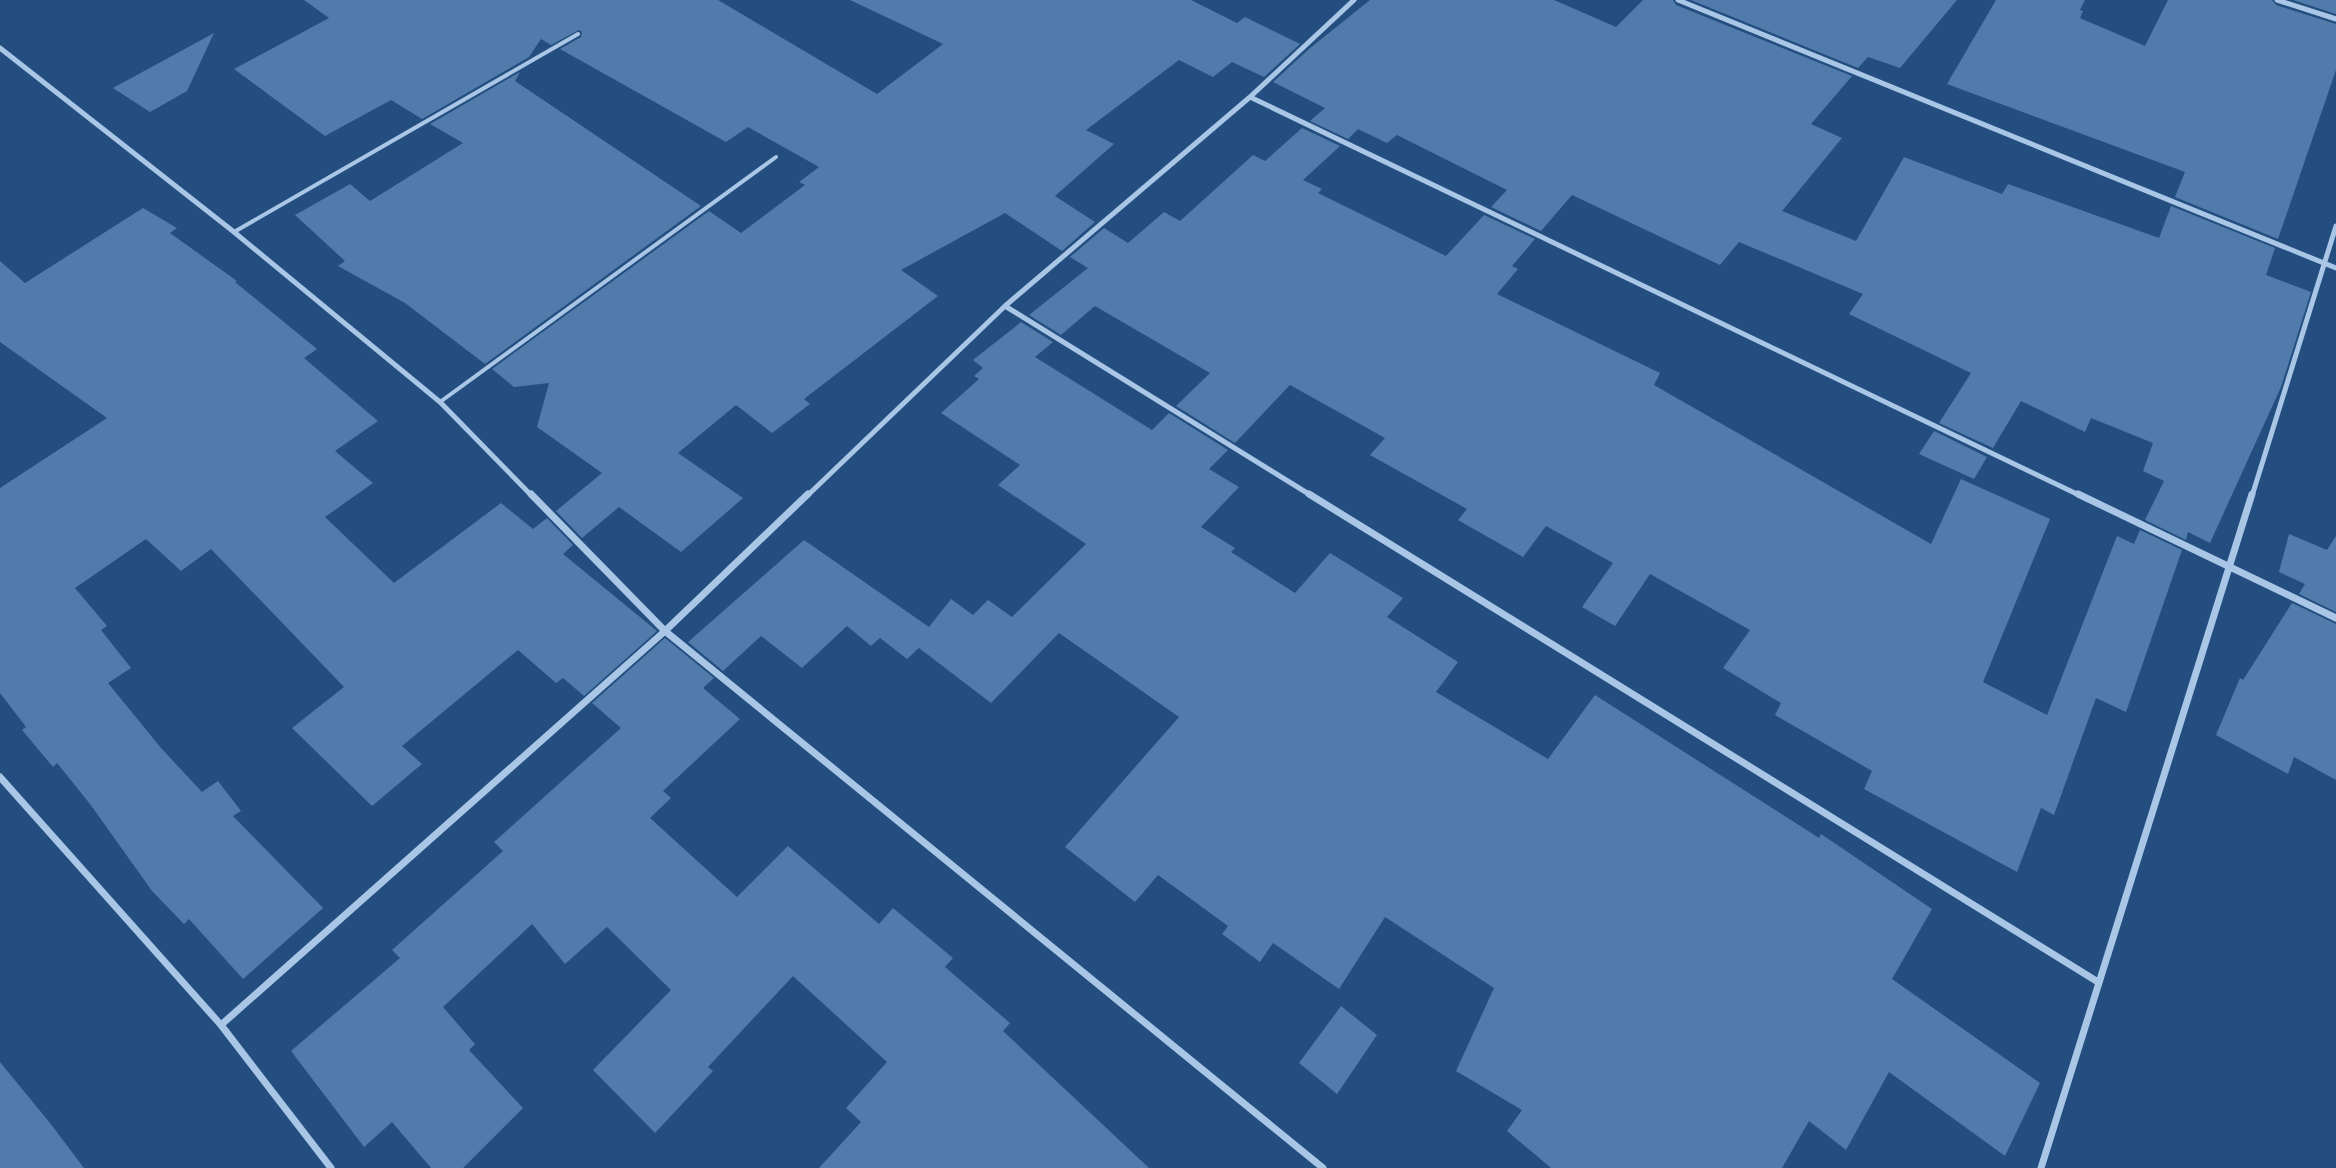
<svg xmlns="http://www.w3.org/2000/svg" width="2336" height="1168" font-family="Raleway,sans-serif">
<style>
.building{fill:#507baa}
.lines{fill:none;stroke-linecap:round;stroke-linejoin:round}
.service{stroke:#a9c6e6;stroke-width:4}
.minor-far1{stroke:#a9c6e6;stroke-width:5}
.minor{stroke:#a9c6e6;stroke-width:7}
</style>
<rect width="100%" height="100%" fill="#234e7f"/>
<path class="building" d="M304 0H718L877 94 943 44 850 0H1191L1237 23 1245 17 1300 44 1264 77 1232 62 1213 77 1179 60 1086 130 1114 144 1055 196 1095 222 1062 251 1005 213 901 270 938 296 804 399 810 404 772 433 736 405 678 453 743 498 681 552 619 507 582 538 556 511 602 473 537 427 549 383 514 387 492 369 709 211 741 233 805 185 799 182 819 167 748 127 726 142 560 49 581 37 582 32 579 30 551 45 541 39 529 57 422 119 391 100 325 136 234 69 329 18Z
M1370 0H1554L1616 27 1643 0H1673L1676 5 1852 76 1811 124 1842 138 1782 211 1856 241 1904 157 2002 194 2008 184 2159 238 2171 206 2275 248 2266 275 2311 292 2281 387 2210 543 2188 532 2186 540 2145 520 2164 481 2143 471 2153 443 2091 418 2085 432 2021 401 1993 448 1939 423 1971 373 1849 314 1863 294 1739 242 1720 265 1572 195 1541 231 1491 207 1507 190 1397 135 1387 143 1358 129 1348 139 1310 121 1325 108 1273 82 1309 49Z
M1691 0H1957L1900 68 1868 57 1858 68Z
M1996 0H2085L2080 10 2083 11 2080 18 2145 46 2168 0H2272L2276 5 2336 24V70L2278 239 2175 197 2185 172 1947 84Z
M2293 0H2336V14Z
M214 33 187 91 150 112 113 88Z
M520 72 515 81 701 206 485 364 405 303 338 266 345 261 295 215 350 184 370 201 463 143 430 124Z
M1302 128 1340 146 1303 180 1322 189 1318 193 1446 256 1484 215 1535 239 1512 266 1518 269 1497 294 1660 373 1654 385 1931 544 1961 479 2050 519 1983 682 2047 715 2117 536 2134 544 2140 530 2182 550 2126 712 2096 698 2054 815 2041 808 2017 872 1864 789 1872 771 1775 715 1781 703 1723 668 1750 630 1650 574 1615 626 1582 607 1613 563 1546 526 1523 557 1458 520 1467 509 1370 455 1385 438 1290 385 1235 443 1176 406 1210 373 1095 306 1061 335 1029 315 1088 268 1070 257 1104 228 1128 243 1164 212 1180 221 1253 155 1265 161Z
M143 208 177 228 170 233 237 281 235 282 317 349 304 358 378 421 335 451 373 483 325 517 394 583 501 503 533 529 547 518 573 545 563 554 657 631 584 696 563 678 556 683 518 650 402 746 422 764 372 806 292 728 344 687 211 549 181 571 146 539 75 588 107 626 101 630 131 668 108 683 161 748 202 792 218 781 241 811 233 816 323 908 243 979 189 919 184 924 152 891 90 804 57 763 53 767 22 730 26 727 0 693V488L107 418 0 342V261L25 283Z
M1021 322 1053 342 1035 357 1152 430 1169 413 1228 450 1209 469 1239 487 1201 527 1235 548 1231 552 1295 593 1330 553 1403 598 1387 617 1458 662 1436 692 1548 759 1595 695 1819 838 1821 834 1932 909 1892 979 2040 1083 2005 1156 1889 1072 1846 1150 1809 1121 1782 1168H1551L1507 1131 1522 1110 1456 1071 1494 988 1385 917 1339 989 1273 943 1260 962 1222 934 1228 926 1158 875 1135 902 1065 847 1179 717 1059 633 991 703 919 648 907 659 880 638 871 646 847 626 802 668 761 636 723 671 688 642 804 540 929 627 951 599 973 615 988 600 1012 617 1086 544 998 485 1020 465 941 413 979 379 974 376 983 368 973 360Z
M1934 431 1987 457 1974 479 1919 454Z
M2289 534 2327 550 2336 536V612L2299 594 2305 584 2279 572Z
M2292 603 2336 624V780L2294 757 2288 774 2216 735 2240 678 2243 680Z
M665 638 714 678 703 688 740 719 663 791 671 798 650 818 737 897 788 846 879 924 893 908 953 958 945 967 1010 1023 1003 1031 1149 1168H819L861 1122 846 1108 887 1062 793 976 708 1067 713 1071 655 1133 593 1070 671 990 607 927 565 964 532 924 443 1007 475 1044 469 1050 523 1108 463 1168H431L392 1122 364 1147 291 1051 400 958 392 950 503 851 494 842 621 728 592 703Z
M1341 1006 1377 1035 1337 1094 1299 1063Z
M0 1062 50 1123 84 1168H0Z"/>
<g class="lines">
<path class="service" d="M234 232 578 34
M440 402 776 157"/>
<path class="minor-far1" d="M1678 0 2336 268
M2277 0 2336 19
M0 48 234 232 440 402 532 496
M1250 97 2081 496
M1005 306 1312 496
M807 496 1005 306 1250 97 1354 0
M2252 496 2336 226"/>
<path class="minor" d="M531 494 665 631 1323 1168
M1309 494 2098 982
M2078 494 2336 618
M0 777 221 1025 331 1168
M221 1025 665 631 808 494
M2041 1168 2252 494"/>
</g>
</svg>
